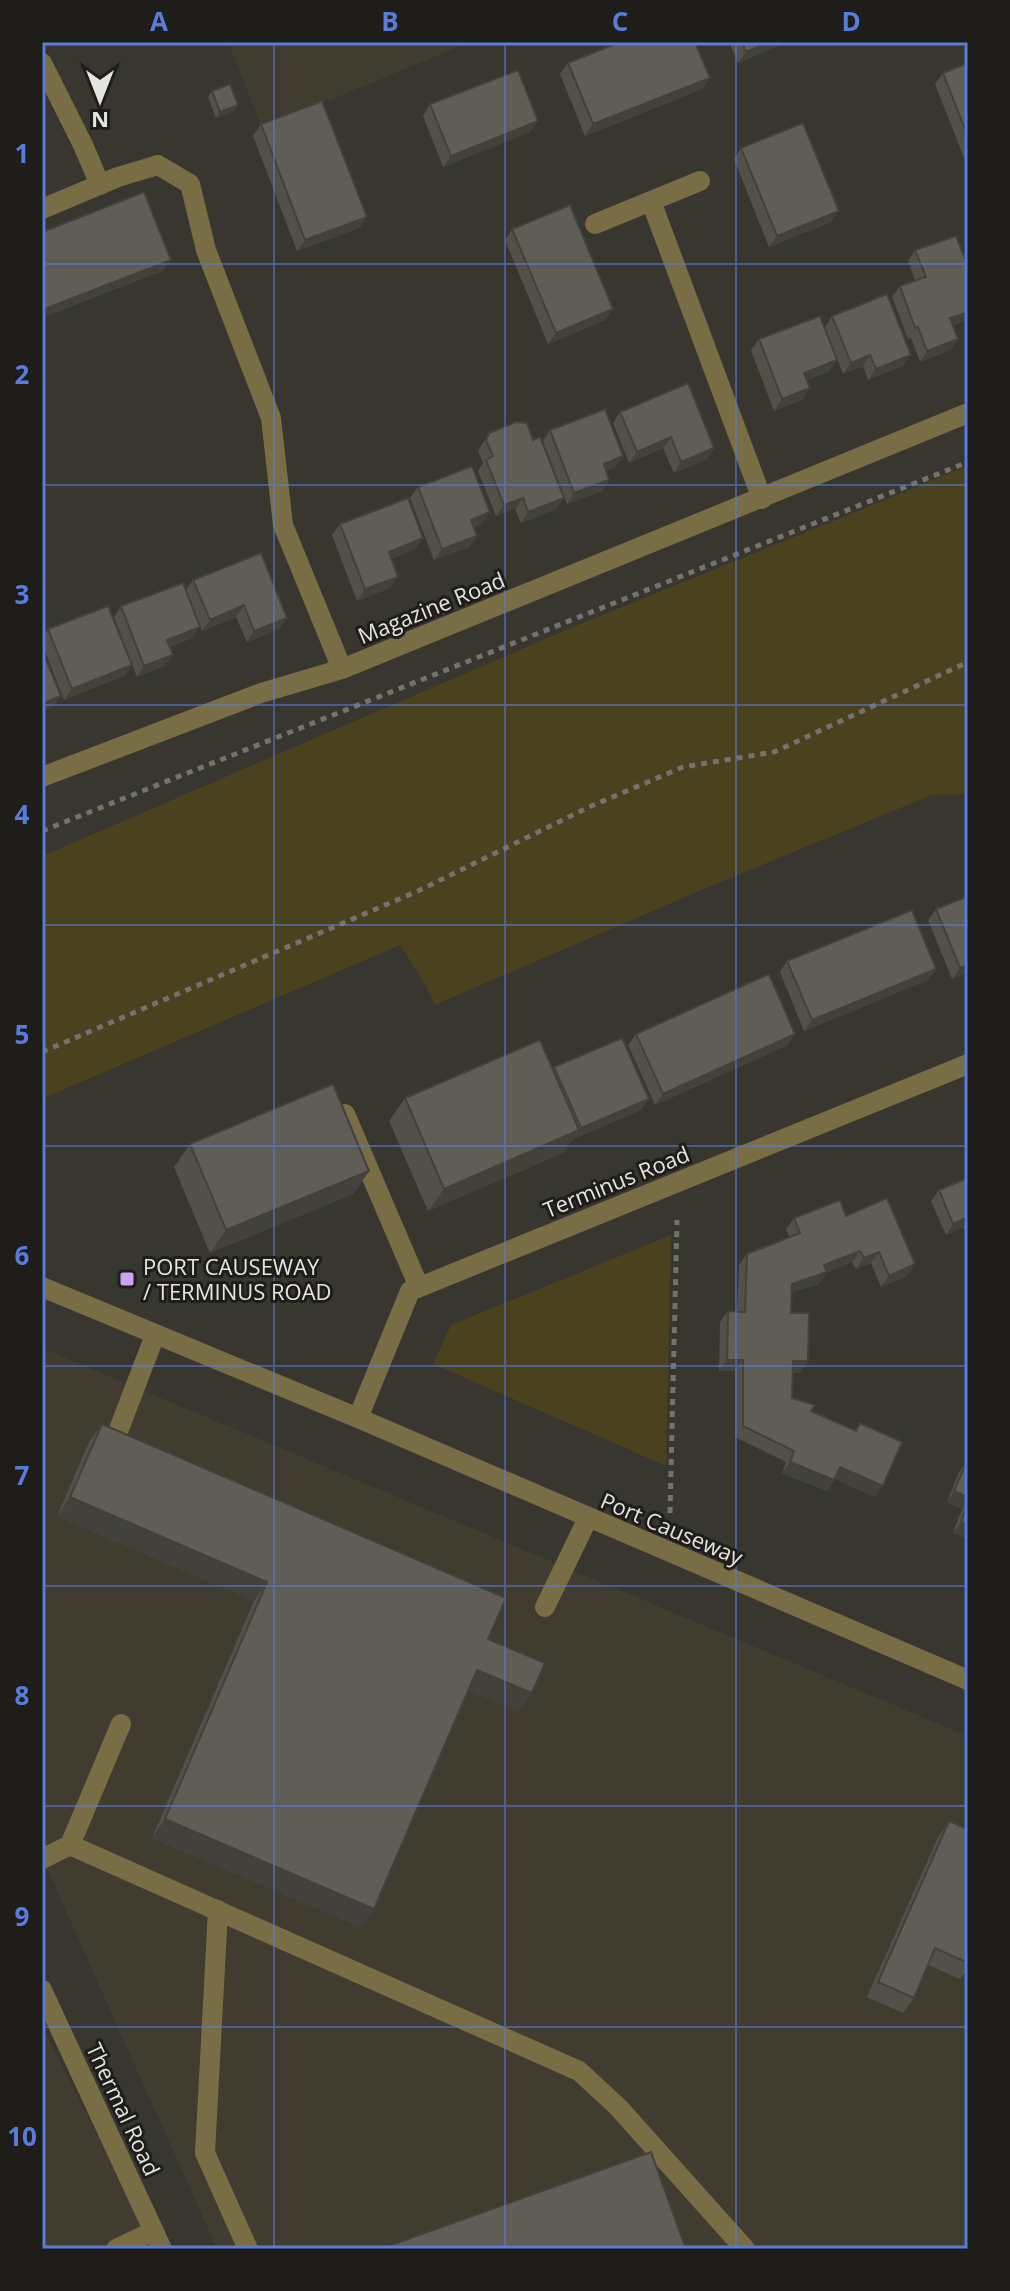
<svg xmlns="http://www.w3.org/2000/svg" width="1010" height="2291" font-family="'Open Sans',sans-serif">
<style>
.built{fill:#403c2f}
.green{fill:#4a411f}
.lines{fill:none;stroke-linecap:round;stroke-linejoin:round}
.path{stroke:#73726c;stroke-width:5;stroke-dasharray:6 6;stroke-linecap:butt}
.minor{stroke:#796d46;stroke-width:20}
.wall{fill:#525049}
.shaded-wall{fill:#42413c}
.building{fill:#5f5d55;stroke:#42413c;stroke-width:2}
.grid{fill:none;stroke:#597bda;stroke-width:2;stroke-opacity:0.55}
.poi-dot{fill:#c6a6f0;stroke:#1e1d1a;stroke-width:3}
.labels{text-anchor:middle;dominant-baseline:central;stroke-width:6;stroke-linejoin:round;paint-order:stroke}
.street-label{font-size:22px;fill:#e5e4e0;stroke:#1e1d1a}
.poi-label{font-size:22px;fill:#e5e4e0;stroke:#1e1d1a;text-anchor:start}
.neatline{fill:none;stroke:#597bda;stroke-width:3}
.grid-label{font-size:26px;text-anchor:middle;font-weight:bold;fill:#597bda}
</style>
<rect width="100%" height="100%" fill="#37362f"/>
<path class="built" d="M228 42H471L262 128Z
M42 1348 968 1736V2249H217L42 1858Z
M42 2026 156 2249H42Z"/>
<path class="green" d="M968 466V794L932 795 699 891 435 1005 422 979 400 945 42 1099V856L568 629Z
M671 1235 666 1466 433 1364 451 1325Z"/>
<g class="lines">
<path class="path" d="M42 831 968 462
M42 1052 418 891 589 807 683 767 774 752 968 662
M670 1513 677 1220"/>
<path class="minor" d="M42 63 83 145 100 185
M651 201 762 499
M42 209 118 177 158 165 190 184 206 250 271 418 283 525 342 669
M595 224 700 181
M42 777 261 693 342 669 968 413
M345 1114 419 1287
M42 1287 358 1418 968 1680
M358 1418 410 1291 968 1064
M119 1429 155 1335
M545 1607 588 1518
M70 1845 121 1724
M42 1859 70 1845 579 2071 618 2107 745 2249
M218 1910 205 2153 248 2249
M42 1990 162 2249
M116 2249 154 2231"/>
</g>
<path class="wall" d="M729 42H788L738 63Z
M568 63 710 78 702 89 585 136 560 74Z
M968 63V168L935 84 943 73Z
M212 91 238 105 234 111 216 118 208 97Z
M430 104 530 132 443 167 423 116Z
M261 124 367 217 359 228 297 251 253 136Z
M741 148 831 222 769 247 734 159Z
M512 229 605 320 548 344 505 240Z
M915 250 953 326 958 339 950 350 920 362 911 338 908 339 892 297 900 286 915 281 908 261Z
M832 316 903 366 868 380 863 366 843 374 825 327Z
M759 339 829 371 807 380 803 399 774 411 751 350Z
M620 412 714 448 707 459 674 473 663 448 629 463 613 423Z
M550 430 623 456 615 467 606 471 609 480 602 491 567 504 543 441Z
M489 433 556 509 521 523 515 509 496 516 478 471 483 463 478 451Z
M418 487 482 524 474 527 477 536 469 547 434 560 410 498Z
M340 524 423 538 415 549 391 559 390 588 357 601 332 535Z
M193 580 287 618 279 629 247 642 236 617 202 631 192 608V638L170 647 165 666 137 677 132 665 124 676 64 700 42 643V638L48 629 131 662 114 617 121 606 186 590Z
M936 909 968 972 952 979 928 920Z
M787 961 936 969 928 980 804 1031 780 972Z
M636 1034 788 1045 655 1105 628 1045Z
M554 1067 641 1110 573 1139 563 1153 428 1211 389 1121 405 1098 553 1069Z
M190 1144 369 1171 353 1194 210 1253 174 1167Z
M968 1178V1239L963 1227 946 1235 931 1201 939 1190Z
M846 1216 915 1264 907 1276 881 1287 871 1263 856 1269 852 1262 827 1272 819 1284 791 1292V1313L808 1361 800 1373H793L792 1398 811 1411 855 1430 860 1423 875 1497 835 1479 827 1491 782 1473 786 1462 735 1437V1371H719L720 1322 728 1311H737L739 1265 747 1254 789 1237 786 1229 794 1218Z
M102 1424 488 1639 519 1712 469 1690 374 1909 361 1927 152 1838 254 1601 57 1516 89 1442Z
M967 1461H968V1539L953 1533 962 1509 947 1502 959 1472Z
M949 1821 968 1829V1969L960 1979 928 1965 914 1998 903 2013 867 1997 938 1837Z"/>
<path class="shaded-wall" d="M769 42H788L738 63 746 52Z
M710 78 702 89 585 136 593 124Z
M238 105 234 111 216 118 220 112Z
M538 121 530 132 443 167 451 156Z
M839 211 831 222 769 247 777 236Z
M367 217 359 228 297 251 305 240Z
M171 260 163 271 42 318V310Z
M613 309 605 320 548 344 556 333Z
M968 312V320L942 330 950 318Z
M958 339 950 350 920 362 927 351Z
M870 355 863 366 843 374 851 363Z
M911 355 903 366 868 380 876 369Z
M837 360 829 371 796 384 804 373Z
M810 388 803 399 774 411 782 399Z
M671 437 663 448 629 463 637 452Z
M714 448 707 459 674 473 681 462Z
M623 456 615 467 596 475 604 464Z
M609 480 602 491 567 504 574 493Z
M523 498 515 509 496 516 504 505Z
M564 498 556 509 521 523 528 512Z
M490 512 482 524 463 532 471 520Z
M477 536 469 547 434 560 442 549Z
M423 538 415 549 381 563 389 552Z
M398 577 390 588 357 601 365 589Z
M244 605 236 617 202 631 210 620Z
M287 618 279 629 247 642 254 631Z
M200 627 192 638 159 651 167 640Z
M173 655 165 666 137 677 144 666Z
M132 665 124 676 64 700 72 689Z
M61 696 53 707 42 712V704Z
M968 965V972L952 979 960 968Z
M936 969 928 980 804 1031 812 1020Z
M795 1034 788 1045 655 1105 663 1094Z
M649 1099 641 1110 573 1139 581 1128Z
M579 1130 563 1153 428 1211 444 1189Z
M369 1171 353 1194 210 1253 226 1230Z
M968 1217V1220L963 1227 946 1235 953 1224Z
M860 1251 852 1262 822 1274 827 1272 819 1284 784 1295 792 1284 824 1265Z
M879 1252 871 1263 856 1269 864 1258Z
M915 1264 907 1276 881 1287 889 1276Z
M727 1360H743L735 1371H719Z
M793 1361H808L800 1373H785Z
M790 1462 834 1480 827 1491 782 1473Z
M840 1467 883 1486 875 1497 832 1478Z
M954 1491 968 1497V1501L962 1509 947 1502Z
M70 1497 267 1582 254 1601 57 1516Z
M961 1522 968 1525V1539L953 1533Z
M477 1670 532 1693 519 1712 464 1688Z
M165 1819 374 1909 361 1927 152 1838Z"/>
<path class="building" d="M620 42H695L710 78 593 124 568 63Z
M742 42H769L746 52Z
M968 63V137L943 73Z
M518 70 538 121 451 156 430 104Z
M230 84 238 105 220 112 212 91Z
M322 101 367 217 305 240 261 124Z
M803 123 839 211 777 236 741 148Z
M144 192 171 260 42 310V232Z
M570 205 613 309 556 333 512 229Z
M956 236 968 266V312L950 318 958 339 927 351 918 327 915 328 900 286 926 277 915 250Z
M887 294 911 355 876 369 870 355 851 363 832 316Z
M820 316 837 360 804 373 810 388 782 399 759 339Z
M688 383 714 448 681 462 671 437 637 452 620 412Z
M605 409 623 456 604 464 609 480 574 493 550 430Z
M516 422 527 423 533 440 540 437 564 498 528 512 523 498 504 505 486 460 493 456 486 440 489 433Z
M472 466 490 512 471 520 477 536 442 549 418 487Z
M408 498 423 538 389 552 398 577 365 589 340 524Z
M261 553 287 618 254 631 244 605 210 620 193 580Z
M183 583 200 627 167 640 173 655 144 666 121 606Z
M108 606 132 665 72 689 48 629Z
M42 650 61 696 42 704Z
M968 896V965L960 968 936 909Z
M912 910 936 969 812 1020 787 961Z
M769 974 795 1034 663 1094 636 1034Z
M622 1038 649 1099 581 1128 554 1067Z
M540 1040 579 1130 444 1189 405 1098Z
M333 1084 369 1171 226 1230 190 1144Z
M968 1178V1217L953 1224 939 1190Z
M887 1198 915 1264 889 1276 879 1252 864 1258 860 1251 824 1265 827 1272 792 1284 791 1313H809L808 1361H793L792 1398 815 1405 811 1411 856 1431 860 1423 902 1442 883 1486 840 1467 834 1480 790 1462 794 1451 743 1426V1360H727L728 1311 745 1312 747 1254 800 1233 794 1218 840 1200 846 1216Z
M102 1424 506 1598 488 1639 545 1663 532 1693 477 1670 374 1909 165 1819 267 1582 70 1497Z
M967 1461H968V1497L954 1491Z
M968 1503V1525L961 1522Z
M949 1821 968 1829V1963L935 1948 914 1998 878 1982Z
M651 2152 686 2249H380Z"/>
<path class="grid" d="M274 42V2249M505 42V2249M736 42V2249M42 264H968M42 485H968M42 705H968M42 925H968M42 1146H968M42 1366H968M42 1586H968M42 1806H968M42 2027H968"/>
<rect class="poi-dot" x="119" y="1271" width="16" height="16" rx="4"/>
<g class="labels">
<g class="street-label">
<text transform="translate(431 607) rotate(-22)">Magazine Road</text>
<text transform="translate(616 1181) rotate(-22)">Terminus Road</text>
<text transform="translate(672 1528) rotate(23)">Port Causeway</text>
<text transform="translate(124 2109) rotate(65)">Thermal Road</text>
</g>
<g class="poi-label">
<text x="143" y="1266">PORT CAUSEWAY<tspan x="143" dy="25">/ TERMINUS ROAD</tspan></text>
</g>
</g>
<rect width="1010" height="2291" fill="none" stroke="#1e1d1a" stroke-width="88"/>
<g transform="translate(100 100) rotate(180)" stroke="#1e1d1a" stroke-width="6" paint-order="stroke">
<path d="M0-6L14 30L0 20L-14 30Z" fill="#e5e4e0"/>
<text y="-12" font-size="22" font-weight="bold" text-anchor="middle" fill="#e5e4e0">N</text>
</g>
<rect x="44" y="44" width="922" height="2203" class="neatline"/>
<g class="grid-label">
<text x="159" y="31">A</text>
<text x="390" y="31">B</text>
<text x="620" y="31">C</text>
<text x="851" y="31">D</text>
<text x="22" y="163">1</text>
<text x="22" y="384">2</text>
<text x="22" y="604">3</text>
<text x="22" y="824">4</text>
<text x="22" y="1044">5</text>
<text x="22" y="1265">6</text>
<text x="22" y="1485">7</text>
<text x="22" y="1705">8</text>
<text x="22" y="1926">9</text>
<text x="22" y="2146">10</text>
</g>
</svg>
